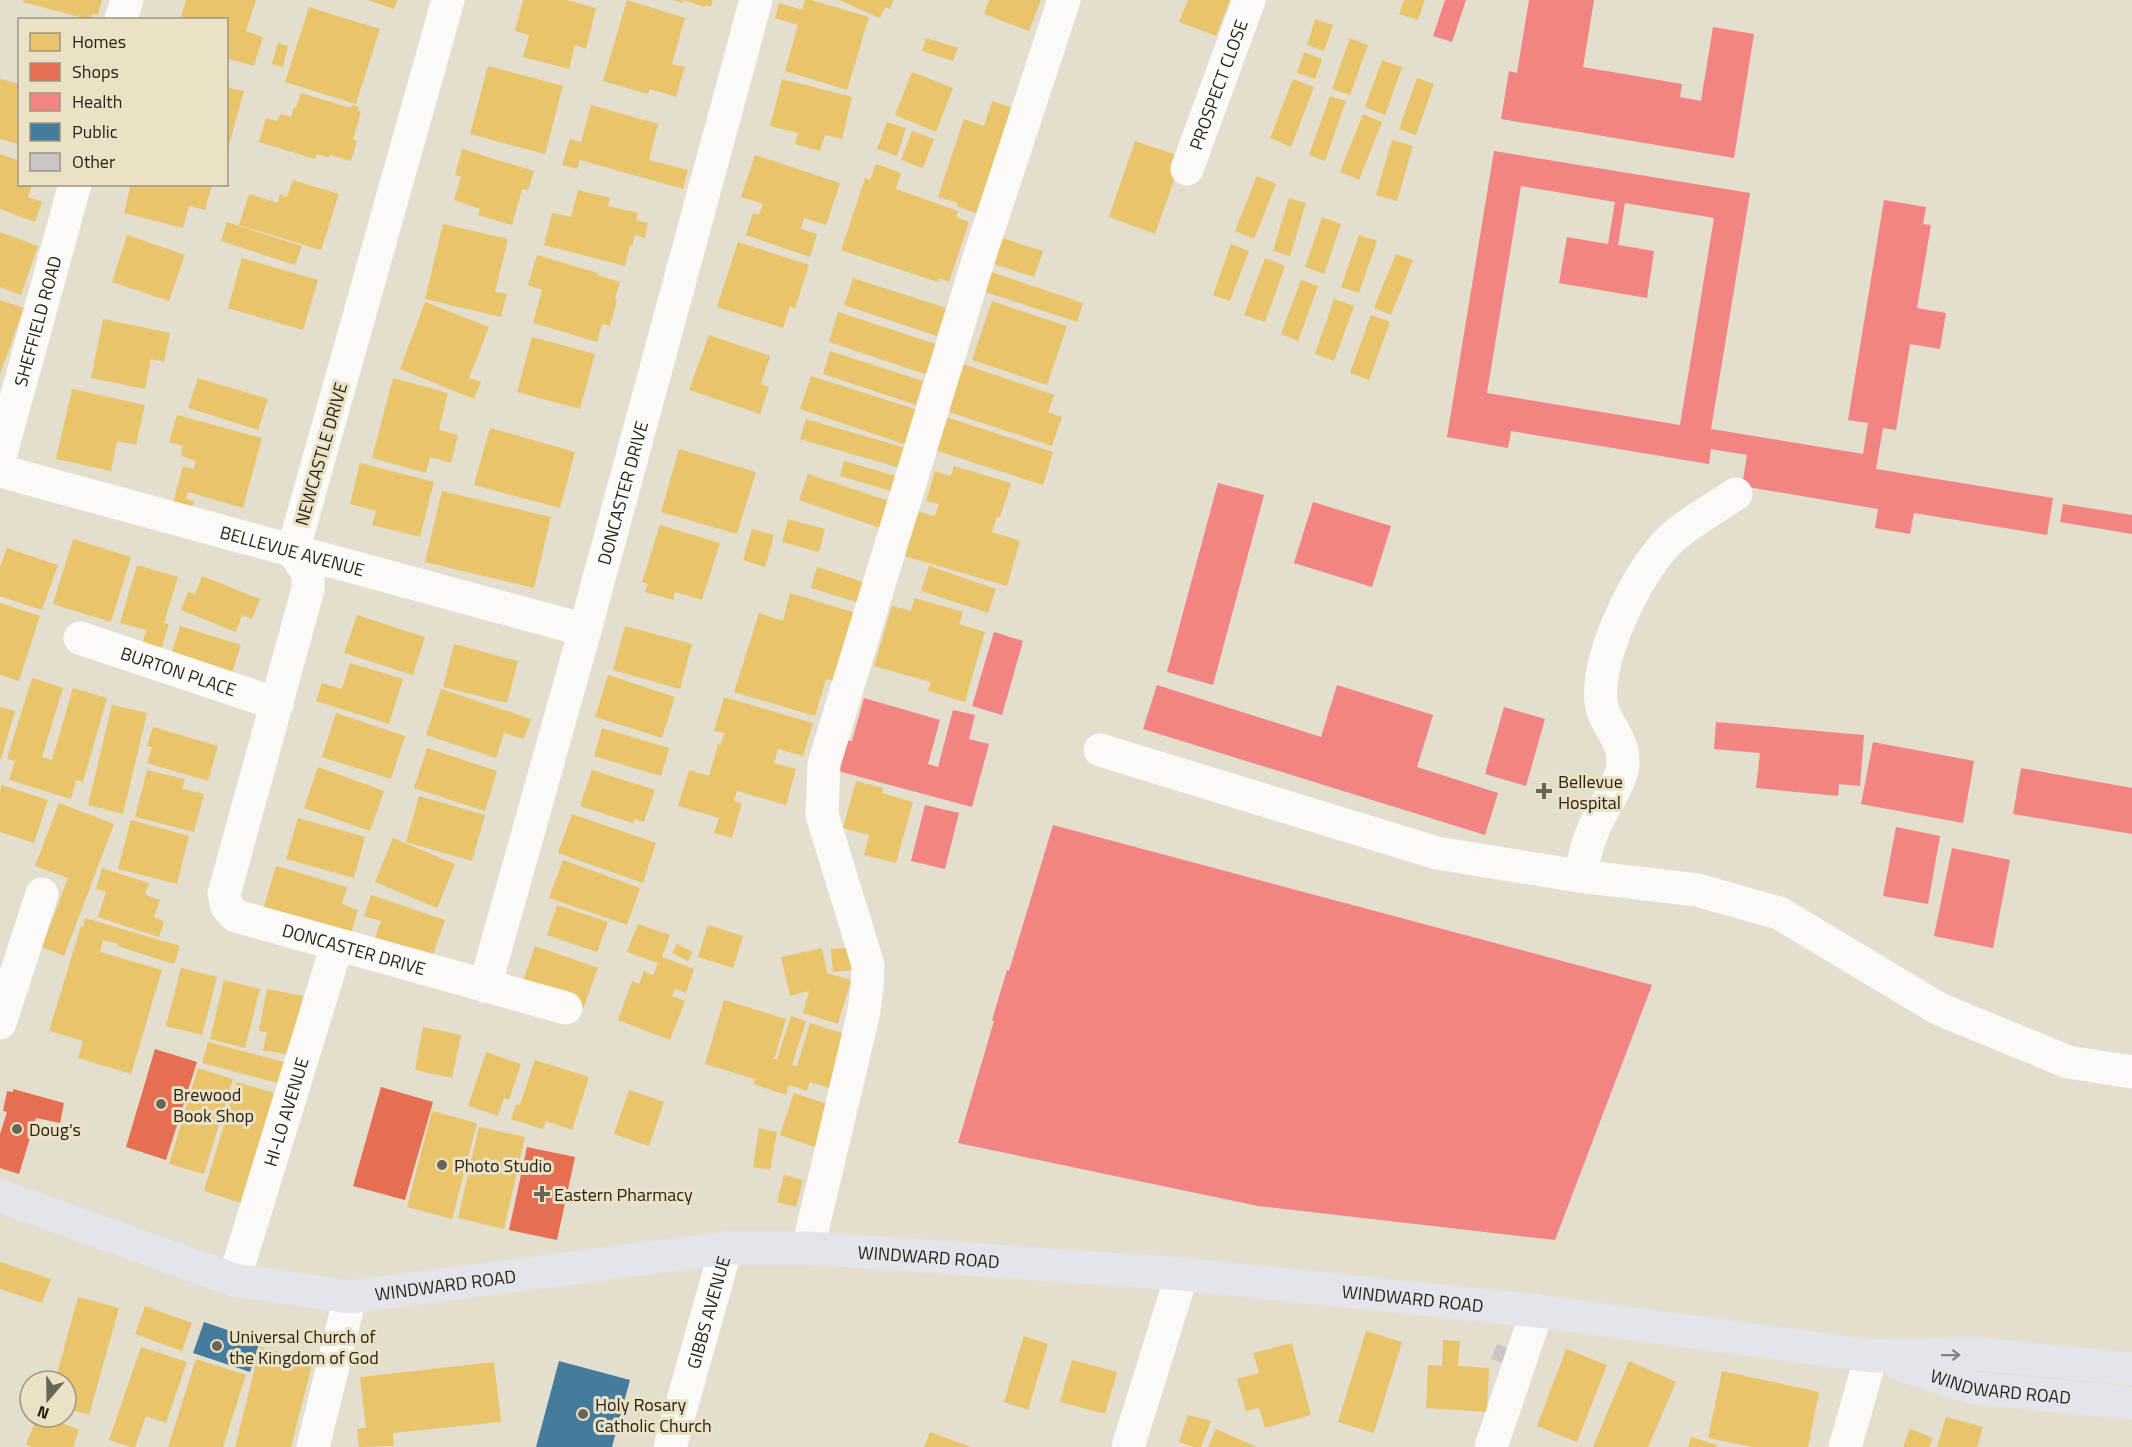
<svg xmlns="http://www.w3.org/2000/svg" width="2132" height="1447" font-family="'Titillium Web',sans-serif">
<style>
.homes{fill:#e9c46a}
.shops{fill:#e76f51}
.health{fill:#f28482;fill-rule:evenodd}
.public{fill:#457b9d}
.building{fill:#cbc5c7}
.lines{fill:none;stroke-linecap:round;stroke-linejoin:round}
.minor{stroke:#fbfaf8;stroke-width:33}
.major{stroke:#e3e5ea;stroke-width:33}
.oneway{stroke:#868482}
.poi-dot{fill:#696559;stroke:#ebe2c6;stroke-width:2}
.labels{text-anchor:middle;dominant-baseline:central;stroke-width:6;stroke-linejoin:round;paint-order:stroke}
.street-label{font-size:18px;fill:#28241a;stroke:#ebe2c6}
.poi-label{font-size:18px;fill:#28241a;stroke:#ebe2c6;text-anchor:start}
</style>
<rect width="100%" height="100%" fill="#e3dece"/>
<path class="homes" d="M24 0H102L98 15 92 14 91 20 23 2Z
M186 0H256L246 31 263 37 254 66 226 58V20H180Z
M368 0H397L394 9Z
M523 0H567L596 8 586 49 575 45 569 69 523 57 529 35 515 31Z
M627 0 685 18 672 64 685 67 676 97 650 89 648 94 603 81Z
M674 0H713L711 7 705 5V7L684 0 683 3Z
M805 0H811L869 17 847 90 785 71 798 25 775 18 779 3 802 10Z
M839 0H893L890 9 885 7 880 18Z
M989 0H1041L1029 31 984 14Z
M1188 0H1230L1216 36 1179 22Z
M1404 0H1425L1418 20 1399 14Z
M309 7 380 29 356 104 285 82Z
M1315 19 1333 25 1324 51 1307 45Z
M926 38 958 48 953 61 922 51Z
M1350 38 1368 45 1350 95 1332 89Z
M278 43 288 46 283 67 272 64Z
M1304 52 1322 59 1315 79 1297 73Z
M1382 60 1402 67 1385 115 1365 107Z
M488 66 563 86 545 154 470 134Z
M912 72 953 88 936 132 895 115Z
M1417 78 1434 84 1416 135 1399 129Z
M0 79 20 84V145L0 139Z
M782 79 852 97 842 139 825 135 820 151 795 144 798 133 770 126Z
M1293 79 1314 87 1291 147 1270 138Z
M226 87 244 91 227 152H226Z
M301 93 351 108 352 105 359 107 358 110 361 112 353 140 357 141 351 161 330 155 329 158 317 154 315 159 259 142 266 118 278 121 280 114 291 117 294 107 296 108Z
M1330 96 1346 101 1325 161 1309 155Z
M992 101 1016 109 981 215 957 206 958 203 938 197 964 119 984 126Z
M591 105 658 124 649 160 688 170 683 189 580 160 577 169 562 165 570 139 581 142Z
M1363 114 1382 122 1359 180 1340 172Z
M887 122 906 128 897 156 877 149Z
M912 131 934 139 923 168 901 160Z
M1392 140 1413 146 1397 201 1376 195Z
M1135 141 1182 157 1155 234 1109 217Z
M462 149 534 171 528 190 522 189 512 225 478 215 480 209 454 200 461 177 455 175Z
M0 154 20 161V184L32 185 28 197 42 202 35 222 0 209Z
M755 155 840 183 826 225 804 218 801 229 817 234 810 257 746 235 753 213 759 215 763 204 741 197Z
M876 164 901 173 896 189 958 211 956 217 969 222 949 282 939 278 938 282 841 250 865 178 870 180Z
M1257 176 1276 184 1254 239 1235 231Z
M293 180 339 194 321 250 239 225 249 194 278 203 280 194 287 197Z
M131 184H212L205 210 189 206 183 228 124 213Z
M578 190 610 198 608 206 638 213 636 220 648 223 645 238 635 235 632 246 630 245 625 266 544 245 552 213 571 217Z
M1289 198 1306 203 1290 256 1273 251Z
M1322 217 1341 224 1324 274 1305 267Z
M227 222 302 246 295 265 221 241Z
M443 224 508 239 495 292 507 294 501 317 425 299Z
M0 232 38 246 21 295 0 287Z
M127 235 185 255 169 301 112 282Z
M1359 235 1377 241 1359 293 1341 287Z
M999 237 1043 251 1034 277 991 263Z
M738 242 809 265 795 308 790 306 783 328 717 307Z
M1231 244 1249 251 1230 301 1213 295Z
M1396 254 1413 260 1391 315 1374 308Z
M537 255 598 273 597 275 620 282 615 299 617 300 610 326 602 324 597 342 533 323 542 290 528 285Z
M242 258 318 280 303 330 228 308Z
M1265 258 1285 266 1265 322 1244 315Z
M991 272 1083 303 1077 322 985 292Z
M853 278 946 308 937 336 844 305Z
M1301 280 1318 286 1298 341 1281 334Z
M1334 299 1354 306 1334 361 1315 354Z
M0 300 24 308 0 374Z
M992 301 1067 326 1047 385 972 360Z
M425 302 489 327 469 378 481 382 474 399 400 369Z
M838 312 938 345 928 375 829 342Z
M1371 315 1390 322 1369 380 1350 373Z
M103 319 170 333 164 362 151 359 145 389 91 378Z
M709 335 770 356 761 384 769 387 760 414 689 390Z
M532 337 595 354 580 409 517 392Z
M830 351 923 381 916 405 823 374Z
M957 362 1054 395 1048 412 1062 417 1052 446 949 412Z
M811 376 918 410 907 445 800 409Z
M198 378 268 399 258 430 188 408Z
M393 378 448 393 439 430 458 435 451 463 430 457 426 473 372 458Z
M72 389 145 405 136 445 117 441 111 471 56 459Z
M177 415 262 438 243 508 188 492 186 499 194 501 192 508 173 503 183 466 194 469 196 461 181 456 183 446 169 442Z
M943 416 1053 452 1043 485 932 449Z
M806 419 906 448 900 468 800 439Z
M490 428 575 452 560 508 474 485Z
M679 449 756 472 737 534 661 512Z
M844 461 899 477 894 492 840 476Z
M360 463 434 482 420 537 372 525 376 511 350 504Z
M954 466 1011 483 1000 517H997L992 532 1020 541 1007 586 904 556 917 511 935 516 939 504 926 501 935 471 951 476Z
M808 474 892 502 883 529 799 500Z
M442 491 551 517 534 588 425 562Z
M788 519 825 529 819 552 782 542Z
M660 525 720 543 702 600 675 592 673 600 645 592 648 584 642 582Z
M752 529 774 535 765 567 743 560Z
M73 539 131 557 111 622 53 604Z
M7 548 58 565 42 610 0 596V567Z
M137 565 178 577 164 623 169 624 159 656 141 650 146 630 120 623Z
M929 566 996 589 988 613 921 591Z
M817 567 869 584 863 604 811 588Z
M202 576 260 599 252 619 242 615 236 632 181 610 188 592 195 594Z
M790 593 856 613 836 682 826 679 815 716 734 692 759 613 783 621Z
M915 598 963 612 959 624 985 632 965 702 928 691 931 682 874 666 892 606 911 611Z
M0 603 40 616 19 681 0 675Z
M357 615 425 637 413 675 344 653Z
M180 626 241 645 230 679 169 660Z
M625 626 692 644 680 689 613 670Z
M454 644 518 661 507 703 443 687Z
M350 663 403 679 389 724 316 701 322 683 342 689Z
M608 675 675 697 662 738 595 717Z
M32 678 63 688 42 757 52 760 73 688 107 698 83 782 76 780 71 799 9 780 15 761 7 759Z
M441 689 531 719 524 739 504 733 496 758 426 735Z
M724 697 813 723 803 756 778 749 774 763 796 769 786 805 737 791 734 801 742 803 732 838 714 833 719 818 678 806 689 770 709 776 718 744 721 745 724 733 714 731Z
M112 705 147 713 123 814 88 805Z
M0 707 15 711 1 759H0Z
M336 713 405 736 391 779 322 757Z
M153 727 218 746 208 781 147 763 152 747 147 746Z
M602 728 669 748 661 776 594 756Z
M427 748 497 771 485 811 414 788Z
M318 767 384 791 370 831 304 808Z
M147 770 185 779 182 789 204 794 194 832 135 817Z
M592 770 655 790 644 822 635 819 633 823 580 806Z
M856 781 883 788 882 793 913 802 896 863 864 855 869 835 843 828Z
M2 785 48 800 34 843 0 832V791Z
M419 796 485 815 472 861 406 842Z
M59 803 114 824 64 956 42 947 68 878 35 866Z
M572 814 656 843 643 883 558 853Z
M298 818 365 837 354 878 286 859Z
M131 820 189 836 177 884 118 869Z
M393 838 455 864 437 908 375 882Z
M563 860 640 888 627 925 549 898Z
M276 866 347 887 342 904 358 910 350 937 263 910Z
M102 868 149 883 145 895 160 900 154 917 164 921 159 937 98 917 106 892 96 889Z
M371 895 445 920 431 960 374 940 381 921 364 916Z
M557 905 608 922 597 952 547 935Z
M85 918 180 946 174 964 117 946 118 944 103 940 100 952 162 970 131 1074 78 1058 83 1041 49 1031 81 926 83 927Z
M638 924 670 935 662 957 694 969 686 993 675 989 672 996 685 1001 670 1040 618 1020 632 981 639 984 644 971 653 975 658 963 627 952Z
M708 925 743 936 733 968 698 957Z
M677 944 693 952 688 961 672 953Z
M535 946 598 968 582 1011 520 989Z
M856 947 857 970 833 972 831 949Z
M822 948 827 973 851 980 838 1024 803 1013 809 991 790 996 781 957Z
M181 968 217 977 202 1035 166 1026Z
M224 980 260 989 245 1048 210 1039Z
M267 989 303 996 291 1055 263 1050 267 1032 259 1031Z
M724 1000 786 1019 774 1059H777L791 1016 806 1021 792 1065 797 1066 810 1023 852 1036 835 1090 810 1082 807 1091 789 1085 786 1095 753 1084 755 1079 705 1064Z
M423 1027 461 1035 452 1078 415 1070Z
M208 1042 299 1066 293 1087 202 1063Z
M486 1052 521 1064 509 1100 504 1098 498 1116 468 1106Z
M535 1060 589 1077 572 1130 546 1121 543 1129 511 1119 516 1104 520 1105Z
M198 1068 233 1079 204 1174 169 1164Z
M237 1082 284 1096 250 1206 204 1191Z
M629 1090 664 1102 649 1146 614 1134Z
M794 1093 831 1105 817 1148 780 1135Z
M432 1111 477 1123 452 1219 407 1207Z
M479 1127 525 1137 504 1229 458 1218Z
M759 1128 777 1132 770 1170 753 1167Z
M784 1175 803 1180 796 1207 777 1202Z
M0 1262 51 1279 42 1303 0 1289Z
M78 1297 119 1308 89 1415 66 1408V1381H55Z
M145 1306 192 1323 182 1351 135 1334Z
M1366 1331 1402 1342 1374 1433 1338 1422Z
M1024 1336 1048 1344 1028 1410 1004 1402Z
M1443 1340 1460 1341 1458 1366 1489 1368 1487 1412 1426 1408 1428 1365 1442 1366Z
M1292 1343 1311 1415 1265 1428 1259 1408 1246 1411 1237 1379 1259 1373 1253 1353Z
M141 1347 187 1362 166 1423 146 1416 135 1447H131L109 1440Z
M260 1347 313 1361 291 1447H235Z
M1566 1349 1607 1365 1577 1442 1537 1426Z
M196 1359 246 1375 223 1447H168Z
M1072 1360 1117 1372 1105 1414 1060 1402Z
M1629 1361 1676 1382 1648 1447H1593Z
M494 1362 501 1422 393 1433 394 1446 359 1447 357 1429 366 1428 360 1377Z
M1722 1371 1819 1392 1808 1447H1752L1708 1438Z
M1188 1415 1211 1421 1201 1447H1194L1179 1442Z
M37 1417H48L79 1430 73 1447H32L26 1444Z
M1946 1417 1983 1427 1977 1447H1937Z
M1216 1429 1257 1447H1208Z
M1910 1429 1933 1438 1929 1447H1903Z
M930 1432 971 1447H924Z
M1691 1437 1717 1445 1716 1447H1688Z"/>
<path class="shops" d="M155 1049 197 1062 166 1160 126 1147Z
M381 1087 433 1102 405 1200 353 1186Z
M13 1089 64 1103 60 1123 36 1118 19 1174 0 1168V1134L7 1112 3 1111 7 1091 13 1092Z
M527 1147 575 1157 557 1240 509 1230Z"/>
<path class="health" d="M1445 0H1466L1452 42 1433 36Z
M1529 0H1594L1583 67 1682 84 1680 97 1701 101 1713 27 1754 34 1734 158 1501 119 1509 71 1517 73Z
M1494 151 1750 193 1711 429 1863 454 1868 423 1848 420 1884 200 1926 207 1923 224 1931 225 1917 308 1946 313 1940 349 1910 344 1896 430 1883 428 1876 469 2053 498 2047 535 1914 513 1910 534 1875 528 1878 509 1742 486 1747 455 1711 449 1709 464 1511 431 1508 448 1447 437ZM1521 186 1615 202 1608 244 1567 237 1559 283 1647 298 1654 251 1618 245 1625 203 1714 218 1680 425 1487 393Z
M1218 483 1264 495 1213 685 1167 672Z
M1313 502 1391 526 1372 587 1294 563Z
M2063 504 2132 515V534L2060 522Z
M994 632 1023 641 1002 715 972 706Z
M1157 685 1321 737 1337 685 1433 715 1417 767 1498 793 1485 835 1143 729Z
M864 698 940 720 928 764 938 767 953 710 975 715 969 739 989 744 972 807 838 771 847 740 852 741Z
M1504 707 1545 719 1526 786 1485 774Z
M1716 722 1864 735 1860 786 1839 784 1838 796 1756 788 1760 753 1714 749Z
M1873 742 1974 761 1963 823 1861 804Z
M2021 768 2132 788V834L2013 814Z
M925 805 959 813 945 869 911 861Z
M1053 825 1652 985 1555 1240 1258 1206 958 1143 994 1021 992 1020 1007 970 1009 971Z
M1896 827 1940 836 1928 904 1883 896Z
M1952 848 2010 860 1993 948 1934 936Z"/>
<path class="public" d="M204 1322 260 1341 250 1372 193 1353Z
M559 1361 630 1380 612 1447H536Z"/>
<path class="building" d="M1497 1344 1520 1353 1515 1367 1491 1359Z"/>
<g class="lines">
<g class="minor">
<path id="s1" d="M448 0 293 551 308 573V589L224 894 227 907 236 916 566 1008"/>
<path d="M121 20 127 0"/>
<path id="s2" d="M1187 169 1249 0"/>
<path id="s3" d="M0 457 75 184"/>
<path id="s4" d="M0 471 585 630"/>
<path id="s5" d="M80 638 277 704"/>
<path d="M1100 750 1437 853 1579 876 1697 890 1779 913 1939 1009 2068 1062 2132 1072"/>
<path d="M1579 876C1584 860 1587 843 1594 828 1601 809 1624 781 1623 761 1623 737 1603 722 1601 702 1596 656 1638 569 1672 538 1691 521 1715 508 1736 494"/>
<path id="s6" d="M485 986 585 630 756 0"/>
<path d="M0 1023 42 894"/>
<path d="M808 1248 863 1016 867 988 868 965 822 815 824 764 978 261 1064 0"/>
<path id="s7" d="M234 1280 337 945"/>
<path d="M313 1447 350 1297"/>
<path id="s8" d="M670 1447 726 1248"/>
<path d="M1128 1447 1182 1274"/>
<path d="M1491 1447 1537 1311"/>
<path d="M1845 1447 1871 1356"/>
</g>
<g class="major">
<path id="s9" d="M0 1196 234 1280 350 1297 726 1248H808L1182 1274 1537 1311 1871 1356 1979 1354 2132 1369"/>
<path id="s10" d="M1899 1364 1973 1388 2132 1403"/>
</g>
</g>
<defs><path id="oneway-shaft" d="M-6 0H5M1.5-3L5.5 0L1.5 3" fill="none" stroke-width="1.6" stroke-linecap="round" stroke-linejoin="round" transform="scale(1.5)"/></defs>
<use class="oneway" href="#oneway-shaft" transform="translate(1951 1355) rotate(-1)"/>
<g class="poi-dot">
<path d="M1541 782h6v6h6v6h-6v6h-6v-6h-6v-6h6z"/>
<circle cx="161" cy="1104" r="6"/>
<circle cx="17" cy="1129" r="6"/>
<circle cx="442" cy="1165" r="6"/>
<path d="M539 1185h6v6h6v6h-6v6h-6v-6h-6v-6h6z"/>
<circle cx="217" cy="1346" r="6"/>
<circle cx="583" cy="1414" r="6"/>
</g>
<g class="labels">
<g class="street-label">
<text stroke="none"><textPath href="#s2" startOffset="90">PROSPECT CLOSE</textPath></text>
<text stroke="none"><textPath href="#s3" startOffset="141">SHEFFIELD ROAD</textPath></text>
<text transform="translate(321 454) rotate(-74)">NEWCASTLE DRIVE</text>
<text stroke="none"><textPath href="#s6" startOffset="512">DONCASTER DRIVE</textPath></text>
<text stroke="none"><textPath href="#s4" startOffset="303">BELLEVUE AVENUE</textPath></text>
<text stroke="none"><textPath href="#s5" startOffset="104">BURTON PLACE</textPath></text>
<text stroke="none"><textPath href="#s1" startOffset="1080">DONCASTER DRIVE</textPath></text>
<text stroke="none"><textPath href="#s7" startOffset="176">HI-LO AVENUE</textPath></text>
<text stroke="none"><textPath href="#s9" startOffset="948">WINDWARD ROAD</textPath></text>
<text stroke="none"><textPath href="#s9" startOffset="462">WINDWARD ROAD</textPath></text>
<text stroke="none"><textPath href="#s9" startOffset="1434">WINDWARD ROAD</textPath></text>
<text stroke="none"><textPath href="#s8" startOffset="140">GIBBS AVENUE</textPath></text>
<text stroke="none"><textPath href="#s10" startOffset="105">WINDWARD ROAD</textPath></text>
</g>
<g class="poi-label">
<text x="1558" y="781">Bellevue<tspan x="1558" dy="21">Hospital</tspan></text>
<text x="173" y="1094">Brewood<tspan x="173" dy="21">Book Shop</tspan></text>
<text x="29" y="1129">Doug's</text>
<text x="454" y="1165">Photo Studio</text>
<text x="554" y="1194">Eastern Pharmacy</text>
<text x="229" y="1336">Universal Church of<tspan x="229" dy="21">the Kingdom of God</tspan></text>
<text x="595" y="1404">Holy Rosary<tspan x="595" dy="21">Catholic Church</tspan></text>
</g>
</g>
<rect x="18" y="18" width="210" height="168" fill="#ebe2c6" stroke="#9d9681" stroke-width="1.5"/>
<rect x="30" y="33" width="30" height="18" fill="#e9c46a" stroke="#9d9681" stroke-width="1.5"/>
<text x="72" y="48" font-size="18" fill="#28241a">Homes</text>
<rect x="30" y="63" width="30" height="18" fill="#e76f51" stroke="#9d9681" stroke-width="1.5"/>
<text x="72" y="78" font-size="18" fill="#28241a">Shops</text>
<rect x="30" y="93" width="30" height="18" fill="#f28482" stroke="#9d9681" stroke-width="1.5"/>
<text x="72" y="108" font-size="18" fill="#28241a">Health</text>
<rect x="30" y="123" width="30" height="18" fill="#457b9d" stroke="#9d9681" stroke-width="1.5"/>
<text x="72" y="138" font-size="18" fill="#28241a">Public</text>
<rect x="30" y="153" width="30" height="18" fill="#cbc5c7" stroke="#9d9681" stroke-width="1.5"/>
<text x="72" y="168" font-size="18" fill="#28241a">Other</text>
<g transform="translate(48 1399) rotate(200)"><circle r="28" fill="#ebe2c6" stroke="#9d9681" stroke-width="1.5"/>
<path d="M0-4.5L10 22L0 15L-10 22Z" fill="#696559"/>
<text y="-9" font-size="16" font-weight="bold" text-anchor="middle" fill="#28241a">N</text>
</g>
</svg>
